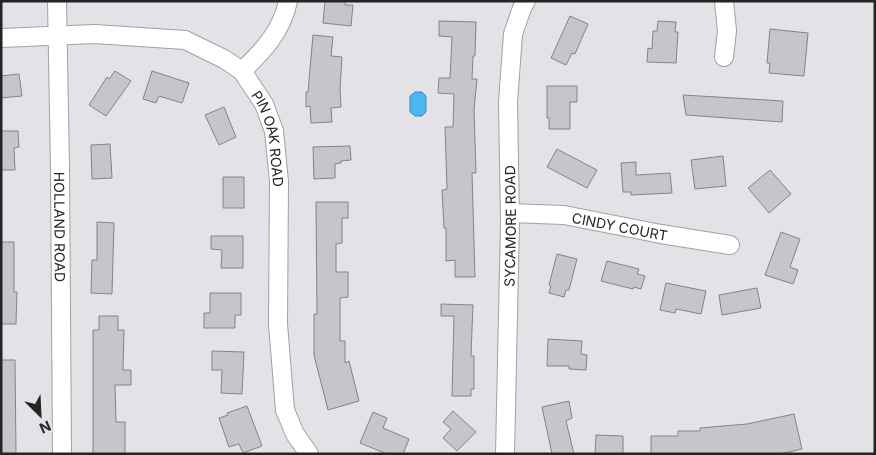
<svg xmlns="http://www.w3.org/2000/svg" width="876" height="455" font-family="Inter,sans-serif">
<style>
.water{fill:#4bb6f1;stroke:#3f8ab4}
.building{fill:#c6c5c9;stroke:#848386}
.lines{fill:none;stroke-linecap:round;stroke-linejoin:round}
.street-casing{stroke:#a0a1a4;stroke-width:20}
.street{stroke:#fff;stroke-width:18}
.labels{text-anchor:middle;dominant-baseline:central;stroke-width:4;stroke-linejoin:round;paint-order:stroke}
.street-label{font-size:14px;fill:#242425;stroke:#e3e3e7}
</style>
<rect width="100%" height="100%" fill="#e3e3e7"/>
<path class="water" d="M415 92H422L426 96V112L422 116H415L410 112V96Z"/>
<path class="building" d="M325 1H345V5H353L351 26 323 23Z
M570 16 588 24 575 54 572 53 566 65 551 58Z
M439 21 476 22 475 56H473L472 79H477L474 110 476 173H472L475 277H455V260L446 261V228H444L442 190 447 189 445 127H453L454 94 438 93 439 78H450L452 37 439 36Z
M658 21 676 22 675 32H678L676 63 647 62 648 48 652 49 653 31H657Z
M770 29 808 33 804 76 769 73 770 63H767Z
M313 35 333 37 331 56 342 57 340 89 341 107 331 108 332 122 311 123 310 106 306 107V92H308Z
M115 71 131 81 106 116 89 105 107 77 109 79Z
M152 71 189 83 182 103 159 96 156 103 143 99Z
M19 74 22 96 1 98V76Z
M547 86H577V102H570V129H549V118H547Z
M683 95 783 101 782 122 686 115Z
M224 107 236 137 219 145 205 115Z
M1 131H18L19 147 14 148 15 170H1Z
M110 144 112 178 92 179 91 145Z
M350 146 351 160 341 161V163L335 164V178L314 179 313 147Z
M557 149 597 170 587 188 547 167Z
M723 156 726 186 695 189 691 160Z
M636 162V175L670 173 672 193 631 195V192H623L621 163Z
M770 170 791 194 769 213 748 188Z
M223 177H244V208H223Z
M316 202H348V218H342V243L336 244V272H348V297L340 298V341H345V363L349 361 359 401 328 410 314 355V314H317Z
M97 222 114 223 112 294 91 293 92 260H97Z
M781 232 800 239 790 267 798 270 793 284 765 275Z
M211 236H243V268H221L222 250 211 249Z
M1 242H14V292H17L16 324H1Z
M557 254 577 259 569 290H566L564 297 549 293 551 286 549 285Z
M607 261 639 269 637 274 645 276 641 289 634 287 633 289 601 281Z
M666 283 706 291 701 314 676 309 675 313 660 310Z
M757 288 761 308 722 315 719 295Z
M210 293H241V315H235V328H204V313H210Z
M441 304 473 305 471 356H474V389H471V396H452L454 316H441Z
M99 316H118V330H124L123 370H131V385H115L116 422H125V454H93V330H99Z
M548 339 582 341 581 354 587 355 586 370 569 369V366H547Z
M212 351 244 352 242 394 221 393 222 370H212Z
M1 360H15L16 454H1Z
M569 401 572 418 566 421 574 454H552L542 407Z
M247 406 262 446 243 453 239 444 229 447 219 418 228 415 227 413Z
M453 411 476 432 457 451 443 438 451 429 443 422Z
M373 412 387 418 383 428 409 439 403 454H387L360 443Z
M794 414 802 449 780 454H651V436H678V431H700V428L747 424Z
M596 435 623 436V454H595Z"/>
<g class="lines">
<defs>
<g id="street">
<path id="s1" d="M57 1 60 168 62 454"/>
<path d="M724 1 727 31 724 57"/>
<path id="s2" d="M1 38 95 34 185 40 224 59 242 71 264 104 274 131 279 182 278 324 285 410 295 434 309 454"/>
<path d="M242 71C263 51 282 31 288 1"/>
<path id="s3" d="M510 213 564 215 661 234 730 245"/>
<path id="s4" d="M505 454 510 222 508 102 513 34 522 8 526 1"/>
</g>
</defs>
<use href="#street" class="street-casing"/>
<use href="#street" class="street"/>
</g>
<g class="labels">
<g class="street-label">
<text stroke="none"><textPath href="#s2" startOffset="324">PIN OAK ROAD</textPath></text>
<text stroke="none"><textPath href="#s4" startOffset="228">SYCAMORE ROAD</textPath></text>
<text stroke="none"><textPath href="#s3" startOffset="111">CINDY COURT</textPath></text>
<text stroke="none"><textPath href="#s1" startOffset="226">HOLLAND ROAD</textPath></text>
</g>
</g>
<rect width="876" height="455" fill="none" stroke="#242425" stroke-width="5"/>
<g transform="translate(40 415) rotate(156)" stroke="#e3e3e7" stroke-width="4" paint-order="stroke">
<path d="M0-4L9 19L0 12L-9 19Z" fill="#242425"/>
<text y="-8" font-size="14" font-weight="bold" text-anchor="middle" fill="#242425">N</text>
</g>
</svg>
